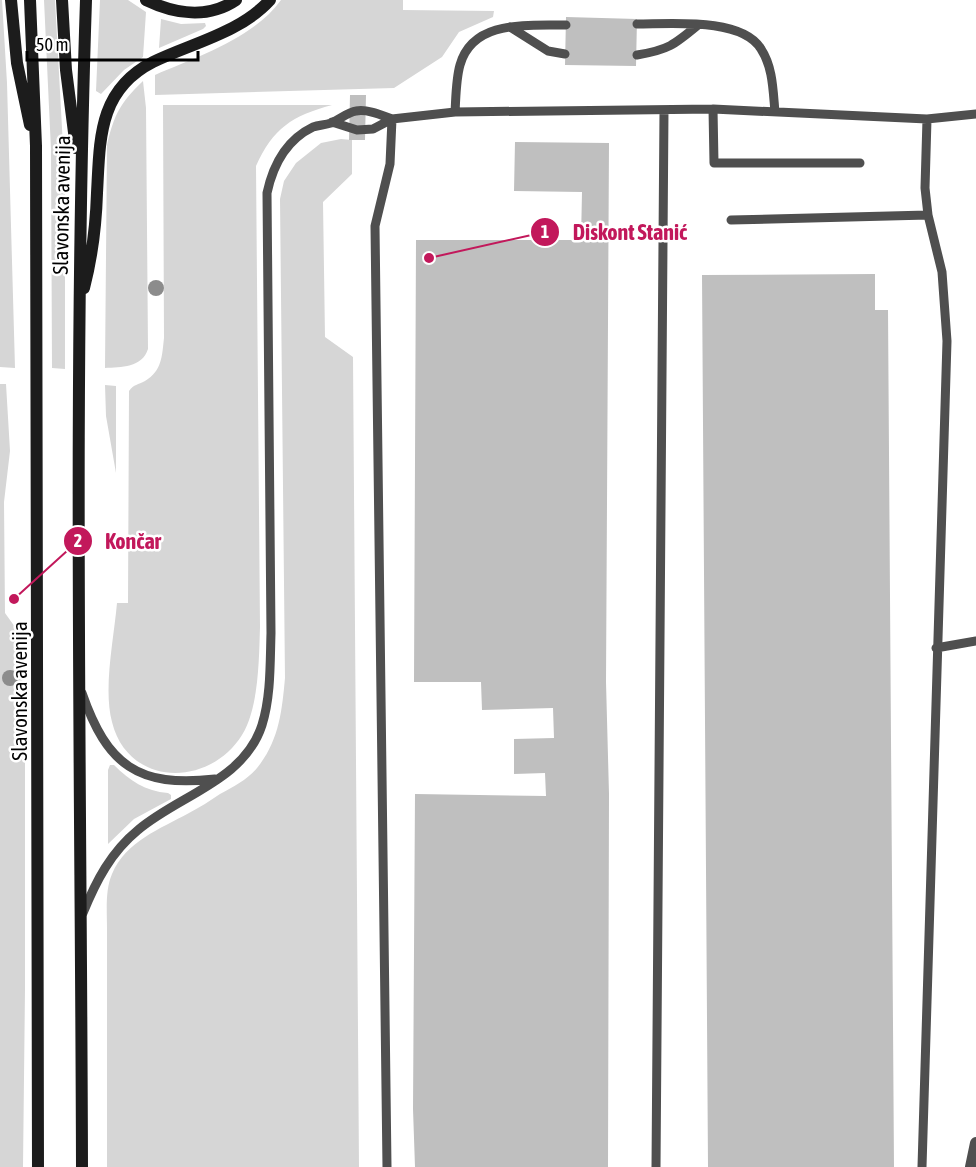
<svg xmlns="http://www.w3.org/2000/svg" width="976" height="1167" font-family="'Asap Condensed',sans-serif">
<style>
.green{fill:#d6d6d6}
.building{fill:#bfbfbf}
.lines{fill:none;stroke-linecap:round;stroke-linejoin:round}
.service{stroke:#4f4f4f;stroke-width:9}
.minor{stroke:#4f4f4f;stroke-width:12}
.secondary{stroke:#1c1c1c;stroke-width:12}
.tree{fill:#8c8c8c}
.labels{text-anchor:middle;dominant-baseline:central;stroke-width:5;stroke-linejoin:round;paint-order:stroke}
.street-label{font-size:21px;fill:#000;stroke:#fff}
.leader{fill:none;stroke:#c2185b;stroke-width:2}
.callout-dot{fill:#c2185b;stroke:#fff;stroke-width:2}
.mark-label{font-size:18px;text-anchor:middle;font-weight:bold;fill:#fff}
.callout-label{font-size:22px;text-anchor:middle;font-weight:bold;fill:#c2185b;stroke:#fff;stroke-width:5;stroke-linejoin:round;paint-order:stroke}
</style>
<rect width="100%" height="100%" fill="#fff"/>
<path class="green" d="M0 0H2L7 83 15 368 0 367Z
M44 0H55L65 183V369L52 368 51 150Z
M100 0H128L146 12 143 57 124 70 101 94 96 91Z
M281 0H403V10L494 11 493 17 459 32 442 57 394 88 155 95V75C197 57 254 38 281 0Z
M161 19 181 24 205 23 206 26 203 29 159 48Z
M143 81 146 108 148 349C142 368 121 367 105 368L107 145C114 115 120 103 143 81Z
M163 105H332C292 116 273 128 256 166L260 627C259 658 259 708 242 735 209 788 128 787 112 722 103 689 114 638 117 603H128L129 391C134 384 138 385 145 381 162 371 162 356 164 338Z
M341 139 352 140V174L323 202 325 337 353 357 359 1167H107V928C107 911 105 890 112 874 126 841 160 829 189 813 200 807 210 801 220 794 233 787 248 779 257 768 279 741 282 711 285 678L280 199 284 181 296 163 321 143Z
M0 384H6L10 451 4 502 5 613 15 627 25 700V989L23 1167H0Z
M105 385 116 386V473L106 416Z
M110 765H114C130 781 145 791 168 793L171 795V799L134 819 108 844V770Z"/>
<path class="building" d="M566 17 637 19 636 66 565 65Z
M350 95H366L365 140H349Z
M515 142 609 143 606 682 609 794 608 1167H415L413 1109 415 794 546 796 545 773 514 774V739L554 738 553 708 482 710 481 682H414L416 240H581L582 192 514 191Z
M875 274V310H888L894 1167H708L702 275Z"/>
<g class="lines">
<path class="service" d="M637 24C670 24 742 17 761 49 773 67 773 91 775 112
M510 27 548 51 565 54
M637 55C668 50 674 45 698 25
M713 109 714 163H860
M455 112C456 96 456 79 460 65 473 19 528 26 566 25
M332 122 357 130 373 129 392 119 455 112 713 109 927 119 976 114
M731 220 928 215
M936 648 976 641
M82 693C107 765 138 788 215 779
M83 913C96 881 111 852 138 830 179 795 244 781 262 725 271 696 270 664 271 633L267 193C273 165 286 140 313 127 319 125 325 125 331 123 339 120 348 112 356 111 368 109 381 115 392 119
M387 1167 375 226 390 164 392 119
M656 1167 664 110
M922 1167 947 341 942 272 928 215 925 188 927 119"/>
<path class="minor" d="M971 1167 976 1143"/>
<path class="secondary" d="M11 0 17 63 30 125
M30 0 36 146 38 1167
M62 0 66 70 76 148
M146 0C175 14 208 19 236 0
M84 288C92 257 96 225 97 193 100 139 98 90 153 62 192 43 240 33 270 0
M82 1167C81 778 73 389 86 0"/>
</g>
<g class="tree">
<circle cx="156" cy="288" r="8"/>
<circle cx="10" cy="678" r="8"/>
</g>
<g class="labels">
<g class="street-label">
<text transform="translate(61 205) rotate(-89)">Slavonska avenija</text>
<text transform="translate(19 691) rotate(-90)">Slavonska avenija</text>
</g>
</g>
<path class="leader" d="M429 258L545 232M14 599L78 541"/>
<g class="callout-dot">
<circle cx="429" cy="258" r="6"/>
<circle cx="14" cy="599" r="6"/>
<circle cx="545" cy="232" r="15"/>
<circle cx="78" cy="541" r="15"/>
</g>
<g class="mark-label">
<text x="545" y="238">1</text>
<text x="78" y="547">2</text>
</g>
<g class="callout-label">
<text x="630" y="240">Diskont Stanić</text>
<text x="133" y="549">Končar</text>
</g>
<path d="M27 51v9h171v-9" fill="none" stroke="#000000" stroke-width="3"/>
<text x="36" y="51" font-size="18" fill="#000000" stroke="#ffffff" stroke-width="4.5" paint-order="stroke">50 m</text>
</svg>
